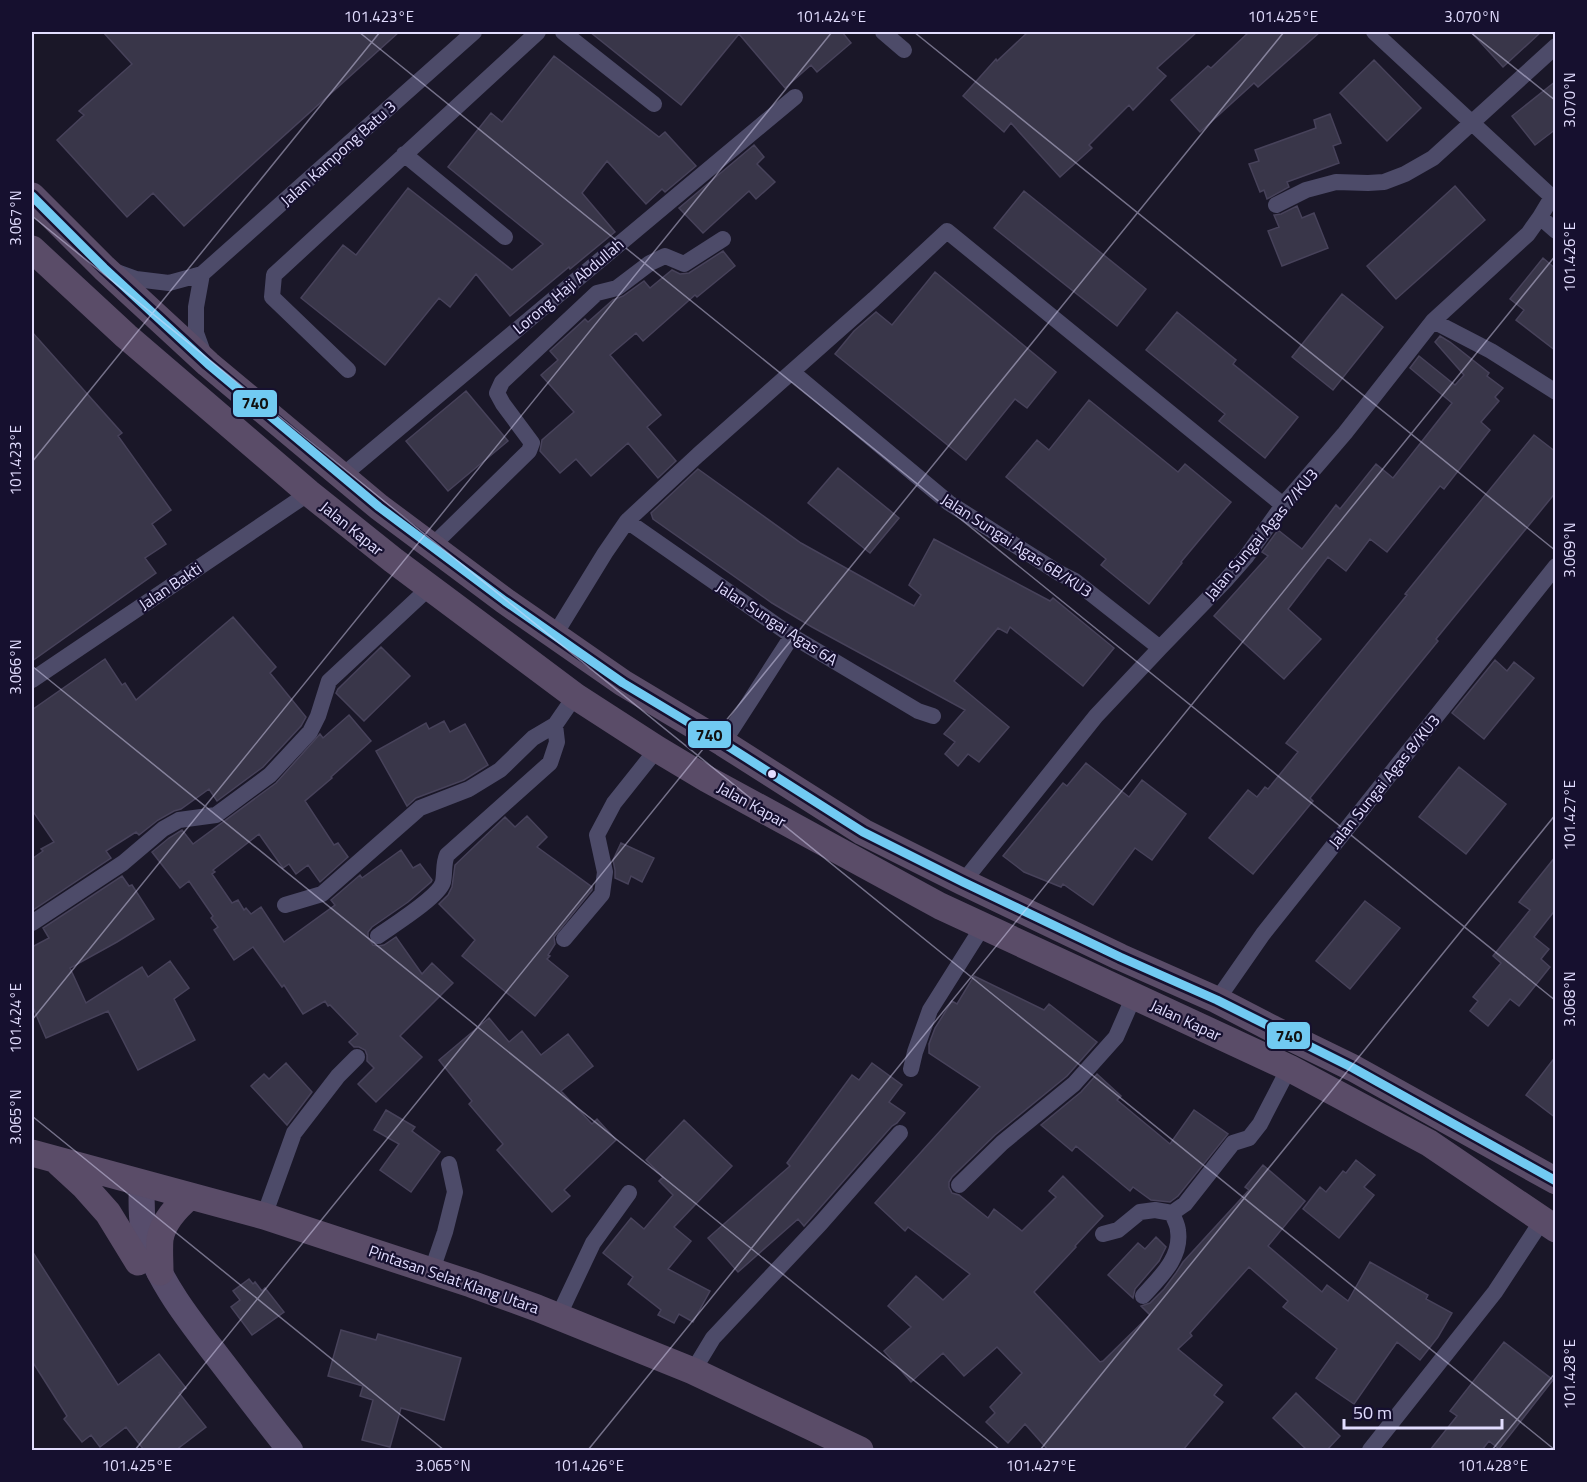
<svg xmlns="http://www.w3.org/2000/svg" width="1587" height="1482" font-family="'Titillium Web',sans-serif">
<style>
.building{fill:#393649;stroke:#47425a;stroke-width:1.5}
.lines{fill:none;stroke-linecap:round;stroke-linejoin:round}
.minor{stroke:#4d4b69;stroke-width:16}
.primary{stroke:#574d6c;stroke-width:26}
.trunk{stroke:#5a4c68;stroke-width:27}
.bus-1-casing{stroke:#16102f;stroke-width:14}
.bus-1{stroke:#71caf2;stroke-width:9}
.ticks{fill:none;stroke:#e2ddff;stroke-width:1.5;stroke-opacity:0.45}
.bus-dot{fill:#e2ddff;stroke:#16102f;stroke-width:2}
.labels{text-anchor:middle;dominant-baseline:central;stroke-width:4.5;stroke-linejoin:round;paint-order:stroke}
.street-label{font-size:16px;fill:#e2ddff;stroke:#16102f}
.line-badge{stroke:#16102f;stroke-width:2}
.pale-badge-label{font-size:16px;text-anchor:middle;font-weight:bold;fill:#111}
.neatline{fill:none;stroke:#e2ddff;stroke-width:2}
.ticks-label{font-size:15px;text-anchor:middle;fill:#e2ddff}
</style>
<rect width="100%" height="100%" fill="#1a1728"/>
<path class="building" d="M103 32H399L184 226 153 193 127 217 57 140 84 115 79 111 132 64Z
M590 32H842L851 43 817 72 811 65 785 88 739 34 681 105Z
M1028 32H1197L1157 68 1166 76 1133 110 1129 105 1089 145 1092 148 1060 177 1011 123 1004 132 963 96 996 59 997 61Z
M1249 32H1320L1258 87 1254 83 1200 132 1171 100 1208 66 1211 68Z
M1471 32H1541L1503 67Z
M554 56 659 137 665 132 696 166 665 192 662 189 646 204 607 161 582 193 615 232 570 269 569 267 510 316 476 274 450 307 439 298 385 365 301 298 343 245 356 255 408 188 512 270 543 244 448 167 491 113 502 122Z
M1374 60 1421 108 1387 141 1340 93Z
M1556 81V129L1535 145 1512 116Z
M1330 114 1341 143 1333 146 1339 163 1287 182 1289 187 1267 199 1264 190 1260 192 1249 164 1259 161 1255 150 1316 128 1314 120Z
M754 145 764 157 757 164 775 182 756 199 749 191 703 233 679 208Z
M1455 186 1485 220 1396 299 1367 266Z
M1024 191 1146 289 1117 326 994 228Z
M1297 206 1302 218 1314 213 1328 248 1282 266 1268 231 1279 227 1274 215 1281 214Z
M723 251 735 266 697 297 695 295 643 341 636 333 610 355 661 415 647 427 676 461 658 478 628 443 591 476 576 459 560 473 540 451 542 440 574 412 541 375 558 360 550 351 585 319 588 322 613 300 623 296 644 281 650 288 672 270 680 274 689 273Z
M1543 258 1556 269V351L1516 320 1524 310 1510 299Z
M935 272 1056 372 1027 408 1015 399 966 460 835 354 854 331 876 312 892 325Z
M1342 294 1383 327 1333 390 1292 357Z
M1177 312 1236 360 1233 364 1298 417 1265 458 1219 421 1225 414 1146 350Z
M32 332 122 433 118 436 171 510 152 524 166 544 145 558 156 573 32 661Z
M1440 336 1450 342 1489 373 1487 376 1503 388 1495 397 1499 401 1481 422 1490 430 1444 489 1440 486 1387 552 1370 539 1346 571 1328 557 1288 609 1321 639 1284 679 1214 616 1268 556 1262 552 1278 530 1302 549 1336 505 1340 509 1376 464 1393 478 1452 403 1410 368 1419 356 1455 385 1464 375 1435 342Z
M466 391 508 441 448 491 406 441Z
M1089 400 1178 472 1185 464 1231 502 1181 562 1182 563 1149 604 1101 565 1106 559 1006 477 1037 440 1049 450Z
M1534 435 1556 452V492L1436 639 1438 641 1310 798 1313 801 1253 874 1209 838 1248 790 1257 797 1265 787 1268 789 1298 752 1286 743 1407 595 1405 594Z
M838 468 899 518 870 553 808 503Z
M698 469 801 543 914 606 921 595 909 585 934 539 1050 601 1053 598 1114 648 1083 686 1010 627 1007 633 998 628 954 681 1009 727 979 762 968 754 958 766 945 754 955 742 944 734 965 710 812 627 772 603 653 519 651 513Z
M233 617 276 667 270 673 306 717 301 726 263 767 217 801 209 789 181 809 174 811 158 820 139 835 136 832 106 851 111 858 33 910 32 907V859L43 851 41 849 54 842 32 810V710L105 659 122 685 125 683 136 700Z
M381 647 410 676 364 721 336 693 338 689Z
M1495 660 1507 671 1514 662 1534 678 1484 739 1452 713Z
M349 715 371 741 331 777 332 778 305 801 334 845 338 843 348 857 320 882 308 865 296 874 289 864 283 868 259 834 213 870 215 872 212 874 232 903 238 900 244 910 246 908 251 914 261 907 284 942 335 905 331 900 360 875 362 878 401 850 413 868 420 864 432 880 431 882 408 902 372 927 368 932V937L373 945 378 946 384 945 396 937 422 974 432 963 453 983 400 1036 422 1057 376 1102 358 1084 374 1068 367 1061V1055L365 1050 359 1047H354L349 1042 358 1034 330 1005 328 1006 325 1001 303 1014 284 985 282 987 253 947 234 960 214 930 218 927 211 918 213 916 189 881 180 888 152 852 169 838 182 830 193 844 276 783 320 734 323 738Z
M444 721 450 732 465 724 488 765 464 780 416 798 407 806 376 751 426 723 429 729Z
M1086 763 1129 797 1142 780 1186 814 1152 860 1135 848 1093 905 1063 884 1061 887 1024 872 1003 856 1063 783 1067 786Z
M1459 767 1506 804 1466 854 1419 817Z
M527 816 547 837 537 847 592 887V890L554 937 555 944 548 955 550 956 547 959 568 976 535 1016 462 956 475 940 439 904 448 895 452 887 455 865 505 817 515 827Z
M621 843 654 858 642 882 631 876 628 884 615 878V870L613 860Z
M1556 856V909L1534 937 1549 949 1541 959 1550 967 1519 1006 1510 999 1488 1026 1470 1011 1478 1001 1473 997 1501 963 1493 956 1530 910 1519 902Z
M122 876 129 886 132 885 154 919 117 942 70 968 86 1003 142 967 148 977 170 961 189 988 174 999 195 1040 138 1070 108 1011 46 1038 32 1005V947L49 938 43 928Z
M1365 901 1400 928 1350 989 1316 961Z
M974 976 1044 1010 1049 1004 1097 1042 1067 1076 995 1135 952 1177 949 1182V1187L952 1193 959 1195 988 1218 994 1209 1022 1231 1056 1197 1049 1191 1063 1176 1103 1216 1075 1246 1076 1247 1034 1292 1100 1362 1103 1361 1150 1315 1141 1306 1150 1303 1164 1289 1176 1273 1183 1262 1249 1190 1245 1187 1263 1165 1305 1201 1268 1246 1322 1292 1327 1285 1348 1301 1370 1262 1428 1295 1426 1299 1452 1313 1438 1337 1420 1360 1397 1342 1354 1404 1316 1378 1337 1349 1283 1307 1288 1301 1249 1267 1190 1333 1192 1336 1178 1349 1222 1385 1214 1395 1223 1402 1183 1450H1048L1025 1424 1008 1443 986 1422 995 1413 990 1407 1022 1373 997 1347 964 1376 943 1353 911 1382 884 1351 911 1327 888 1306 916 1276 943 1300 970 1274 908 1227 905 1231 875 1203 980 1087 929 1053V1044L935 1028 952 1001 957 1004Z
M489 1018 509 1042 522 1031 541 1055 568 1034 593 1066 561 1091 592 1124 597 1119 616 1140 564 1190 570 1196 552 1212 497 1150 503 1144 469 1104 472 1101 439 1060Z
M1556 1056V1118L1526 1095Z
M286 1063 312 1092 287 1125 251 1086 264 1074 269 1079Z
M872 1063 902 1085 889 1102 905 1113 897 1123 892 1126 804 1226 798 1219 738 1272 708 1238 790 1166 787 1163 852 1075 859 1080Z
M1097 1074 1121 1096 1117 1100 1170 1144 1194 1110 1228 1134 1178 1196 1170 1202 1151 1200 1133 1187 1130 1191 1076 1146 1072 1151 1041 1125 1081 1092Z
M386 1110 415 1127 412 1131 440 1152 411 1192 380 1170 399 1144 374 1130Z
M684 1120 732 1166 674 1227 691 1241 668 1269 710 1291 693 1322 679 1314 674 1323 658 1315 661 1310 628 1284 633 1277 603 1253 631 1218 644 1229 673 1195 659 1181 663 1177 646 1160Z
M1356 1160 1375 1175 1364 1187 1374 1195 1339 1238 1303 1209 1320 1187 1326 1192 1343 1171 1346 1173Z
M1156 1237 1166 1247 1159 1261 1135 1289 1133 1298 1108 1275 1138 1243 1145 1249Z
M32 1251 118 1385 159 1354 186 1388 179 1393 206 1427 176 1450H144L126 1427 100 1447 91 1435 82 1442 64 1419 67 1416 32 1361Z
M249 1279 253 1284 255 1282 262 1291 265 1288 284 1312 252 1335 231 1307 240 1300 233 1291Z
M341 1330 376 1340 378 1334 461 1358 444 1420 401 1408 390 1447 362 1440 373 1400 360 1396 363 1386 328 1376Z
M1504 1342 1553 1380 1499 1449 1489 1441 1482 1450H1430L1457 1416 1450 1411Z
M1296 1393 1340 1436 1327 1450H1307L1273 1418Z"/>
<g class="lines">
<path class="minor" d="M563 32 654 104
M883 32 904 50
M404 154 505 237
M1276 205 1306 190 1336 182 1368 183 1384 182 1405 174 1433 158 1556 46
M1540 217 1556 231
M114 271 136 279 169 283 202 274 474 32
M202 274 196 307V333L204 355
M1433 321 1491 351 1556 392
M348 370 272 297 274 275 538 32
M792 372 949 503 1059 573 1075 581 1160 648
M342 476 795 97
M627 521 792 636 918 711 933 716
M431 547 529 451 532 443 503 404 497 393 502 382 597 293 617 288 650 263 665 256 684 264 723 239
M554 636 605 553 627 521 698 455 874 299 947 231 1283 505
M32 680 309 493
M723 743 792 636
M963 882 1096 716 1160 648 1225 581 1246 557 1283 505 1345 433 1433 321 1528 234 1540 217 1552 197 1374 32
M285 905 322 894 420 808 469 789 500 770 533 738 555 725 575 696
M32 923 123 863 163 829 179 820 216 815 270 775 310 732 318 716 329 681 430 587
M378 936C392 926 439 897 443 882 445 873 443 864 447 855L550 763 557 742 555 725
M564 939 602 894 605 872 597 835 614 803 657 749
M1217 1000 1263 934 1556 566
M911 1069 915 1052 930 1010 983 926
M959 1185 1002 1143 1074 1084 1116 1037 1134 996
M264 1216 294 1133 338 1076 357 1057
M1103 1234 1118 1230 1140 1212 1155 1210 1172 1213 1185 1204 1233 1143 1249 1138 1260 1124 1289 1068
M432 1270 445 1232 455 1192 449 1164
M1143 1296C1159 1278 1182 1258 1178 1231 1178 1225 1174 1219 1172 1213
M558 1317 593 1243 629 1193
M693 1371 713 1338 821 1223 900 1133
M1370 1450 1495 1292 1543 1219"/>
<path class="primary" d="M142 1183C141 1205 141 1227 148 1247 163 1287 191 1322 217 1356 241 1387 265 1419 290 1450"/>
<path class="trunk" d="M32 196 104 268 208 364 379 507 505 601 623 683 723 743 863 832 963 882 1120 957 1217 1000 1271 1028 1353 1068 1556 1181
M32 249 126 336 309 493 393 560 575 696 657 749 707 779 940 906 1289 1068 1429 1143 1556 1229
M32 1153 264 1216 471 1284 537 1308 693 1371 860 1450
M59 1163 84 1186 108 1213 138 1262
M160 1272C160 1261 159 1249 160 1239 163 1221 177 1207 190 1196"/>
<defs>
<path id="bus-1" d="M32 196 104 268 208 364 379 507 505 601 623 683 723 743 863 832 963 882 1120 957 1217 1000 1353 1068 1556 1181"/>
</defs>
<use href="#bus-1" class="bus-1-casing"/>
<use href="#bus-1" class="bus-1"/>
</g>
<path class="ticks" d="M359 32 1556 1001M914 32 1556 551M1470 32 1556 101M32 216 1555 1450M32 462 380 32M32 666 1000 1450M32 1020 832 32M32 1116 444 1450M135 1450 1284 32M588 1450 1556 255M1040 1450 1556 814M1492 1450 1556 1372"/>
<circle class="bus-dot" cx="772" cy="774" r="5"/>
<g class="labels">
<g class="street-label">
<text transform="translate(338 153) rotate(-42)">Jalan Kampong Batu 3</text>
<text transform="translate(568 286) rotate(-40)">Lorong Haji Abdullah</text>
<text transform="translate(352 528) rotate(39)">Jalan Kapar</text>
<text transform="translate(1261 534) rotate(-50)">Jalan Sungai Agas 7/KU3</text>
<text transform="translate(1017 545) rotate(33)">Jalan Sungai Agas 6B/KU3</text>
<text transform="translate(170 586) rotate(-34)">Jalan Bakti</text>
<text transform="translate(777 623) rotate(33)">Jalan Sungai Agas 6A</text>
<text transform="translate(1384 781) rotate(-51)">Jalan Sungai Agas 8/KU3</text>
<text transform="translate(752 804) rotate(29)">Jalan Kapar</text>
<text transform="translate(1186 1020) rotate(25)">Jalan Kapar</text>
<text transform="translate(454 1279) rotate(19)">Pintasan Selat Klang Utara</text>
</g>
</g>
<g class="line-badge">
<rect x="232" y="389" width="46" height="29" rx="6" fill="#71caf2"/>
<rect x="687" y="720" width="45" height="29" rx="6" fill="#71caf2"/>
<rect x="1266" y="1021" width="45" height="29" rx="6" fill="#71caf2"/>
</g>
<g class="pale-badge-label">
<text x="255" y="409">740</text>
<text x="709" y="741">740</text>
<text x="1289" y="1042">740</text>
</g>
<rect width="1587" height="1482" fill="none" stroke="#16102f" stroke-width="66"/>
<path d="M1344 1419v9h158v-9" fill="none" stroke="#e2ddff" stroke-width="3"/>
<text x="1353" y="1419" font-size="18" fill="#e2ddff" stroke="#16102f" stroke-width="4.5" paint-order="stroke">50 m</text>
<rect x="33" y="33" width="1521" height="1416" class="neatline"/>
<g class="ticks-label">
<text x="379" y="22">101.423°E</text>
<text x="831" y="22">101.424°E</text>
<text x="1283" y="22">101.425°E</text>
<text x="1472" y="22">3.070°N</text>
<text transform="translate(1570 100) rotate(-90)" y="5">3.070°N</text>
<text transform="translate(16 218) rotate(-90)" y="5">3.067°N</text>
<text transform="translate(1570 257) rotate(-90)" y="5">101.426°E</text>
<text transform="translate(16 460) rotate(-90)" y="5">101.423°E</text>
<text transform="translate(1570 550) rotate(-90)" y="5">3.069°N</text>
<text transform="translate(16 667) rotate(-90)" y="5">3.066°N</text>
<text transform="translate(1570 815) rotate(-90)" y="5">101.427°E</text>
<text transform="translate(1570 999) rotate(-90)" y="5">3.068°N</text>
<text transform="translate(16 1018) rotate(-90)" y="5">101.424°E</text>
<text transform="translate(16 1117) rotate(-90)" y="5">3.065°N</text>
<text transform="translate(1570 1374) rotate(-90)" y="5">101.428°E</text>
<text x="137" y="1471">101.425°E</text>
<text x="443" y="1471">3.065°N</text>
<text x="589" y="1471">101.426°E</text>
<text x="1041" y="1471">101.427°E</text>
<text x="1493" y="1471">101.428°E</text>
</g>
</svg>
